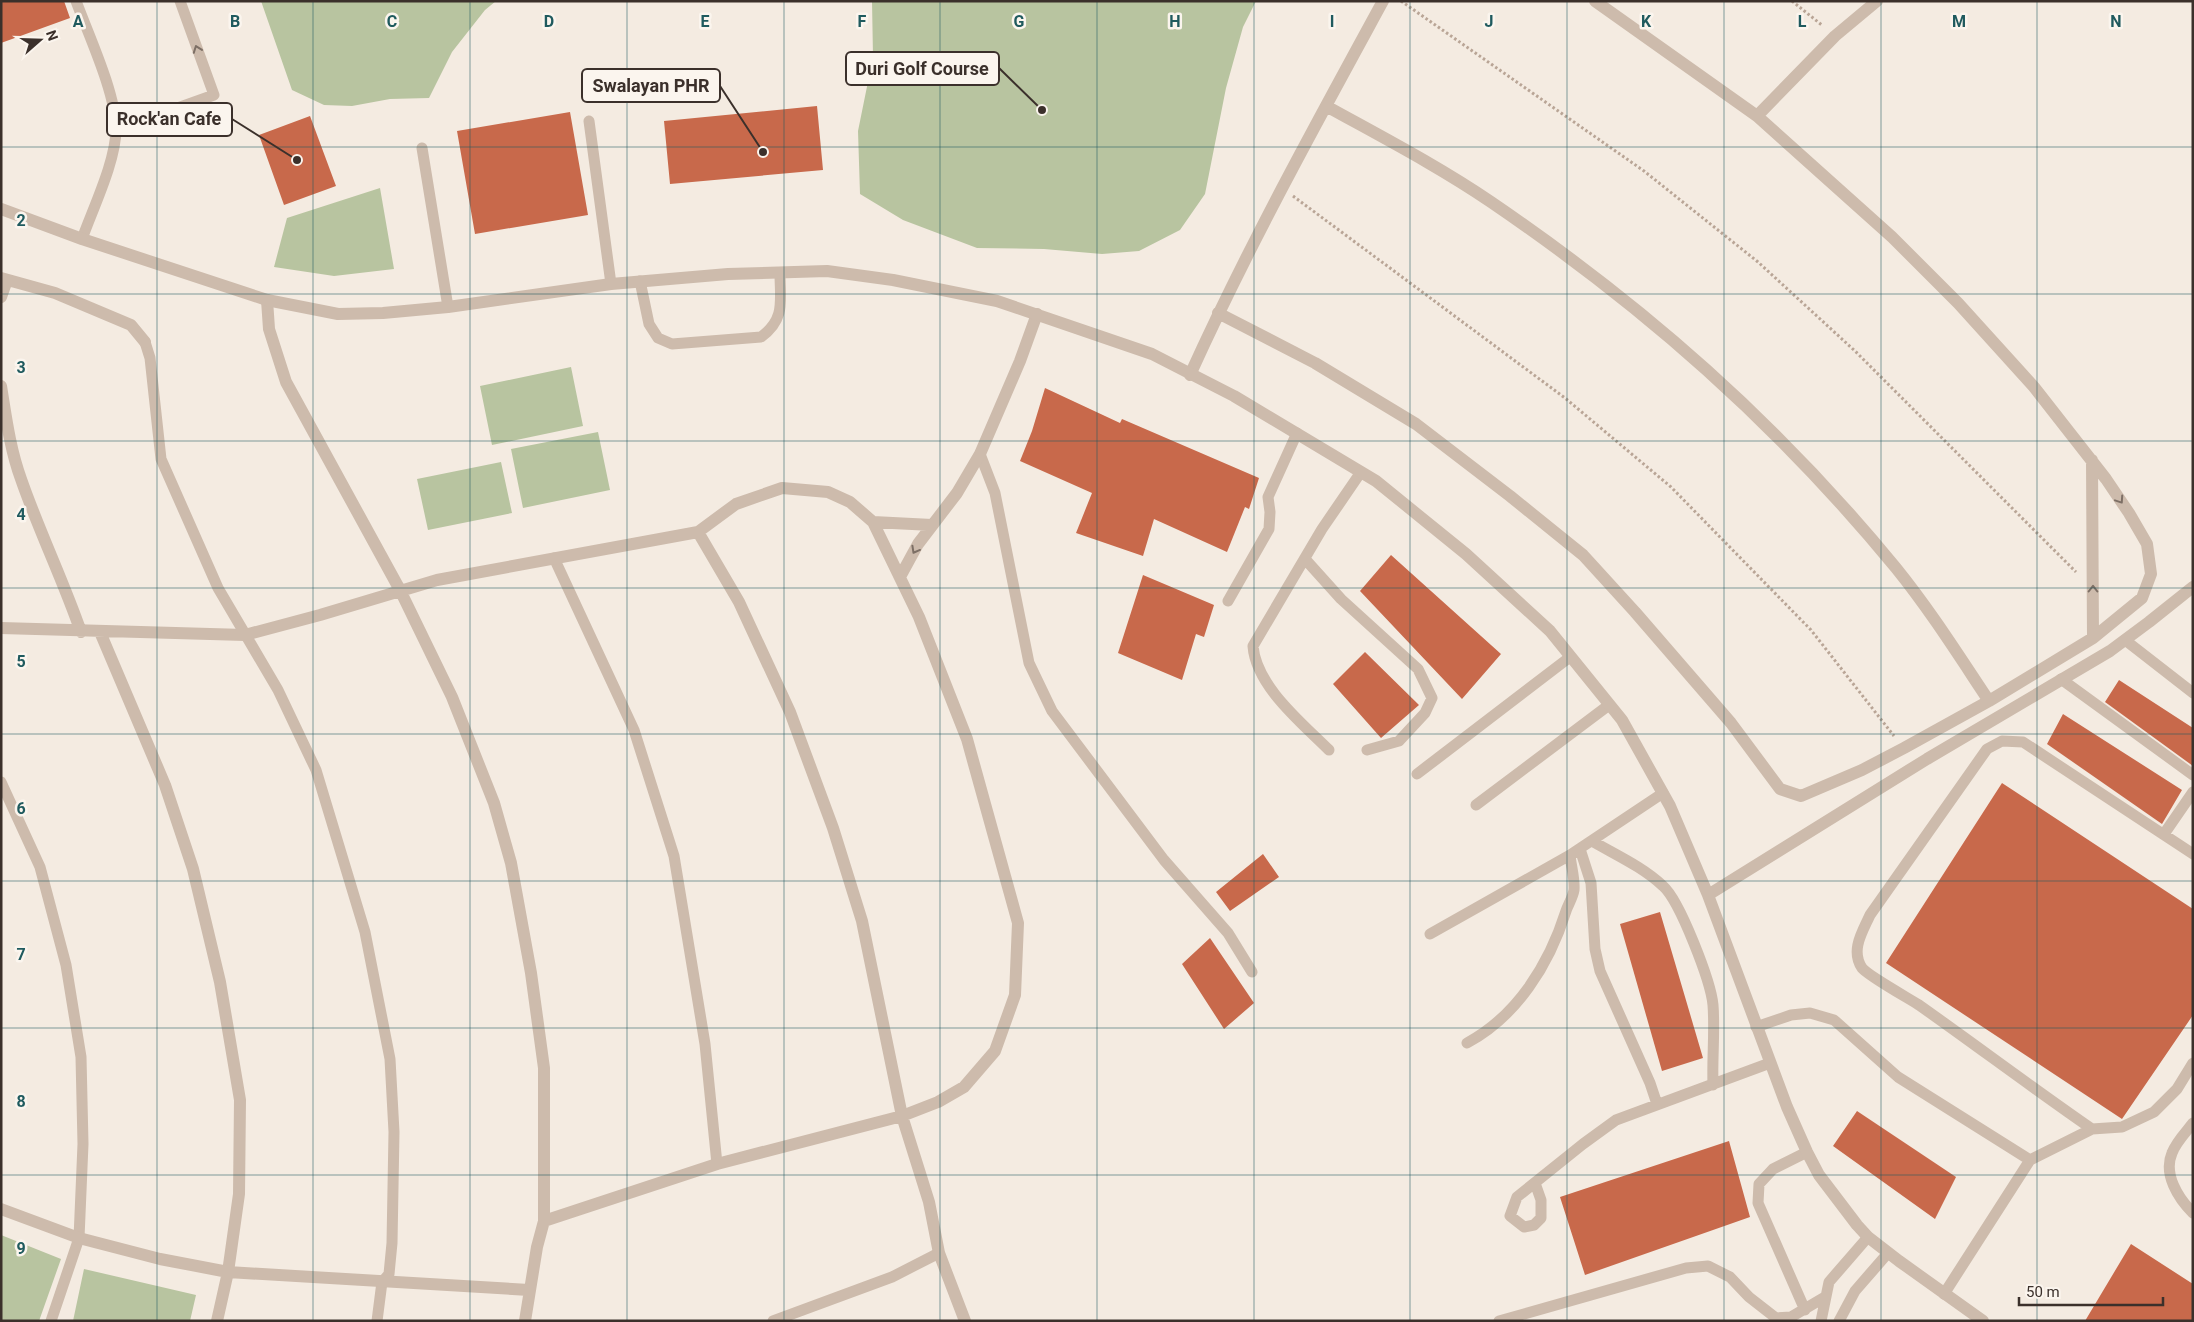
<svg xmlns="http://www.w3.org/2000/svg" width="2194" height="1322" font-family="Roboto,sans-serif">
<style>
.green{fill:#b8c4a0}
.building{fill:#c8694b}
.lines{fill:none;stroke-linecap:round;stroke-linejoin:round}
.path{stroke:#b9a596;stroke-width:3;stroke-dasharray:2.5 2.5;stroke-linecap:butt}
.service{stroke:#cdbbac;stroke-width:11}
.minor{stroke:#cdbbac;stroke-width:12}
.tertiary{stroke:#cdbbac;stroke-width:12}
.oneway{stroke:#7d6f65}
.grid{fill:none;stroke:#1f5a5e;stroke-width:1;stroke-opacity:0.55}
.grid-label{font-size:16px;text-anchor:middle;font-weight:bold;fill:#1f5a5e;stroke:#fbf5ee;stroke-width:5;stroke-linejoin:round;paint-order:stroke}
.leader{fill:none;stroke:#3b302b;stroke-width:2}
.callout-dot{fill:#3b302b;stroke:#fbf5ee;stroke-width:2}
.callout{fill:#fbf5ee;stroke:#3b302b;stroke-width:2}
.callout-label{font-size:18px;text-anchor:middle;font-weight:bold;fill:#3b302b}
</style>
<rect width="100%" height="100%" fill="#f4ebe1"/>
<path class="green" d="M261 1H496L485 10 452 52 429 98 390 99 352 106 324 105 292 90Z
M872 1H1256L1243 27 1226 88 1205 194 1180 230 1139 251 1102 254 1044 249 977 248 903 220 860 194 858 131 873 57Z
M380 188 394 269 334 276 274 267 287 218Z
M571 367 583 426 492 445 480 386Z
M598 432 610 490 523 508 511 449Z
M501 462 512 513 428 530 417 479Z
M1 1235 61 1259 39 1321H1Z
M84 1269 196 1295 190 1321H73Z"/>
<path class="building" d="M1 1H64L70 18 1 43Z
M817 106 823 170 670 184 664 121Z
M570 112 588 215 475 234 457 131Z
M310 116 336 186 284 205 259 135Z
M1045 388 1120 423 1122 419 1259 478 1249 509 1245 507 1227 552 1154 519 1143 556 1076 533 1092 493 1020 461 1032 431Z
M1391 555 1501 654 1462 699 1360 591Z
M1143 575 1214 605 1204 637 1196 634 1182 680 1118 653Z
M1365 652 1419 705 1381 738 1333 684Z
M2119 680 2193 728V766L2105 702Z
M2063 714 2182 790 2162 824 2047 744Z
M2002 783 2193 909V1015L2122 1119 1886 963Z
M1263 854 1279 877 1230 911 1216 892Z
M1660 912 1703 1058 1662 1071 1620 924Z
M1210 938 1254 1003 1224 1029 1182 964Z
M1857 1111 1956 1177 1935 1219 1833 1146Z
M1729 1141 1750 1217 1585 1275 1560 1197Z
M2131 1244 2193 1284V1321H2085Z"/>
<g class="lines">
<path class="path" d="M1401 1 1644 171 1758 262 1855 351 2076 572
M1792 1 1823 26
M1293 196 1565 398 1671 487 1811 630 1894 736"/>
<path class="service" d="M76 1C89 36 116 94 116 129 116 161 93 208 82 239
M589 121 611 284
M116 130 214 95 180 1
M422 148 448 307
M640 281 649 324 658 338 672 344 761 337C786 319 780 300 780 273
M145 342 150 358 161 459 218 588 278 690 316 770 365 932 390 1059 394 1132 392 1243 389 1274 382 1282 377 1321
M980 454 995 493 1029 663 1052 711 1164 860 1228 933 1252 972
M554 558 634 730 674 856 705 1044 717 1164
M1305 559 1341 599 1418 669 1432 698 1425 713 1399 741 1367 750
M1228 601 1269 529 1270 512 1268 497 1297 433
M2125 640 2193 693
M2061 679 2193 775
M1329 750C1302 723 1256 686 1253 646L1322 529 1361 472
M1417 774 1570 657
M1 782 40 867 66 965 81 1057 83 1144 79 1238 51 1321
M1476 805 1609 705
M2164 834 2193 792
M1592 841C1616 855 1643 867 1663 886 1680 901 1711 982 1713 1005 1715 1031 1712 1058 1713 1085
M1580 849 1591 883 1595 949 1600 971 1650 1083 1657 1104
M1430 934 1570 855 1663 793
M1756 1027 1791 1015 1810 1013 1834 1020 1898 1077 2030 1160
M1467 1043C1517 1016 1549 965 1566 911 1568 905 1573 897 1574 890 1575 879 1571 866 1570 855
M2193 1123C2186 1132 2176 1142 2172 1153 2163 1174 2178 1198 2193 1213
M2092 1129C2034 1089 1977 1046 1919 1005 1908 998 1867 975 1862 968 1850 950 1863 931 1870 915L1987 749 2002 741 2023 742 2193 854
M1535 1183 1541 1200V1218L1534 1225 1524 1227 1510 1216 1517 1197 1583 1144 1616 1120 1770 1063
M1944 1294 2030 1160 2092 1129 2122 1127 2154 1112 2177 1089 2193 1063
M1805 1310 1758 1203 1759 1184 1773 1169 1807 1152
M773 1321 892 1277 939 1253
M1499 1321 1686 1268 1708 1266 1730 1277 1749 1297 1776 1318 1791 1317 1825 1297
M1821 1321 1829 1282 1868 1237
M1839 1321 1855 1291 1888 1253"/>
<path class="minor" d="M1326 106C1382 137 1438 166 1491 202 1645 307 1777 423 1896 568 1930 610 1959 656 1989 701
M1757 116 1835 36 1877 1
M1 278 55 293 131 325 145 342
M1 297 7 280
M267 300 269 329 286 382 400 590 452 697 494 803 511 863 531 973 544 1068V1221L537 1247 525 1321
M1218 313 1315 363 1416 424 1510 496 1583 555 1635 612 1731 723 1780 789 1801 796 1862 770 1904 748 1989 701 2093 638 2142 598 2151 574 2147 544 2129 513 2106 479 2034 387 1958 303 1892 237 1757 116 1595 1
M1190 375C1248 247 1316 124 1383 1
M1 386C6 417 10 449 21 479 39 531 63 580 81 632
M2092 460 2093 638
M873 522 932 525
M698 532 739 602 790 712 833 828 862 921 902 1116 929 1202 939 1253 965 1321
M900 577 918 544 957 493 980 454 1020 361 1037 314
M1 628 245 635 320 615 437 580 698 532 736 504 782 488 828 492 850 502 873 522 919 617 967 739 1018 923 1015 995 995 1051 964 1087 938 1102 902 1116 717 1164 544 1221
M100 632 165 785 193 869 220 982 240 1100 239 1194 228 1272 217 1321
M1 1209 79 1238 160 1259 228 1272 529 1290"/>
<path class="tertiary" d="M1 209 82 239 267 300 338 314 383 313 448 307 611 284 728 274 827 271 893 280 997 301 1152 354 1234 396 1376 481 1466 554 1550 631 1622 720 1670 806 1708 895 1787 1107 1807 1152 1819 1175 1857 1225 1868 1237 1899 1261 1983 1321
M1708 895 1927 759 2110 651 2149 622 2193 587"/>
</g>
<defs><path id="oneway-chevron" d="M-2-3.5L2.5 0L-2 3.5" fill="none" stroke-width="1.6" stroke-linecap="round" stroke-linejoin="round" transform="scale(1.25)"/></defs>
<g class="oneway">
<use href="#oneway-chevron" transform="translate(197 49) rotate(-110)"/>
<use href="#oneway-chevron" transform="translate(2120 500) rotate(56)"/>
<use href="#oneway-chevron" transform="translate(915 550) rotate(119)"/>
<use href="#oneway-chevron" transform="translate(2093 589) rotate(-90)"/>
</g>
<path class="grid" d="M157 1V1321M313 1V1321M470 1V1321M627 1V1321M784 1V1321M940 1V1321M1097 1V1321M1254 1V1321M1410 1V1321M1567 1V1321M1724 1V1321M1881 1V1321M2037 1V1321M1 147H2193M1 294H2193M1 441H2193M1 588H2193M1 734H2193M1 881H2193M1 1028H2193M1 1175H2193"/>
<g class="grid-label">
<text x="78" y="27">A</text>
<text x="235" y="27">B</text>
<text x="392" y="27">C</text>
<text x="549" y="27">D</text>
<text x="705" y="27">E</text>
<text x="862" y="27">F</text>
<text x="1019" y="27">G</text>
<text x="1175" y="27">H</text>
<text x="1332" y="27">I</text>
<text x="1489" y="27">J</text>
<text x="1646" y="27">K</text>
<text x="1802" y="27">L</text>
<text x="1959" y="27">M</text>
<text x="2116" y="27">N</text>
<text x="21" y="226">2</text>
<text x="21" y="373">3</text>
<text x="21" y="520">4</text>
<text x="21" y="667">5</text>
<text x="21" y="814">6</text>
<text x="21" y="960">7</text>
<text x="21" y="1107">8</text>
<text x="21" y="1254">9</text>
</g>
<path class="leader" d="M1042 110L999 68M763 152L720 86M297 160L232 119"/>
<g class="callout-dot">
<circle cx="1042" cy="110" r="5"/>
<circle cx="763" cy="152" r="5"/>
<circle cx="297" cy="160" r="5"/>
</g>
<g class="callout">
<rect x="846" y="52" width="153" height="33" rx="5"/>
<rect x="582" y="69" width="138" height="33" rx="5"/>
<rect x="107" y="103" width="125" height="33" rx="5"/>
</g>
<g class="callout-label">
<text x="922" y="75">Duri Golf Course</text>
<text x="651" y="92">Swalayan PHR</text>
<text x="169" y="125">Rock'an Cafe</text>
</g>
<rect width="2194" height="1322" fill="none" stroke="#3b302b" stroke-width="5"/>
<g transform="translate(40 40) rotate(70)" stroke="#fbf5ee" stroke-width="4" paint-order="stroke">
<path d="M0-4L9 19L0 12L-9 19Z" fill="#3b302b"/>
<text y="-8" font-size="14" font-weight="bold" text-anchor="middle" fill="#3b302b">N</text>
</g>
<path d="M2019 1297v8h144v-8" fill="none" stroke="#3b302b" stroke-width="2.5"/>
<text x="2026" y="1297" font-size="15" fill="#3b302b" stroke="#fbf5ee" stroke-width="4" paint-order="stroke">50 m</text>
</svg>
